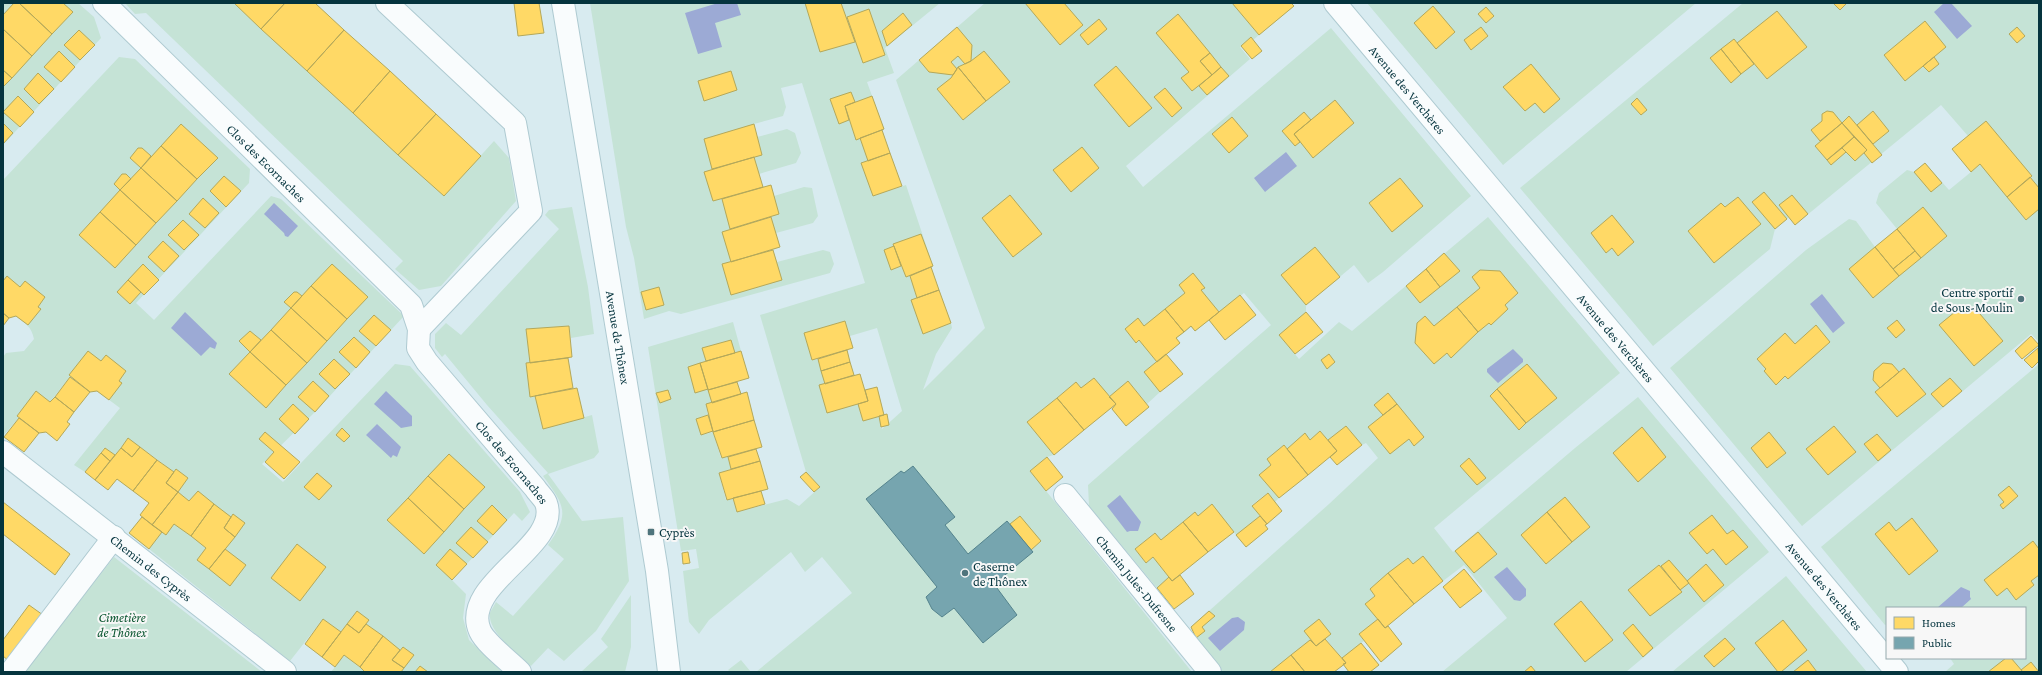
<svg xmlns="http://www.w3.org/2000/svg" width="2042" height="675" font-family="'Crimson Pro',serif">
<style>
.green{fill:#c5e3d6;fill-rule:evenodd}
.water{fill:#9caad5}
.homes{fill:#ffd966;stroke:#b4a85a}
.public{fill:#76a5af;stroke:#54838d}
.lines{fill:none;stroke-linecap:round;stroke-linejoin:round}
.street-casing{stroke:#aecad1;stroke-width:24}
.secondary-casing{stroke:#aecad1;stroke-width:24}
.street{stroke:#f9fcfd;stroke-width:22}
.secondary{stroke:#f9fcfd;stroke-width:22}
.poi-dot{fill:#4f747c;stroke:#f7f7f7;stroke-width:1.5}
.labels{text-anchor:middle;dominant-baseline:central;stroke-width:4;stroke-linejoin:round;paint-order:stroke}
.street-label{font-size:13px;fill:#05343e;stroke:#f7f7f7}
.poi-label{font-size:13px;fill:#05343e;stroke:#f7f7f7;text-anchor:start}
.park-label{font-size:13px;font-style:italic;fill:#0a5630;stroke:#f7f7f7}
</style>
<rect width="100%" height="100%" fill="#d8ebf0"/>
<path class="green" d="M3 3H78L94 17 101 38 3 145Z
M125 3H234L444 196 494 141 509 158 516 201 441 286 419 290 395 269 403 261 371 230 146 13 135 14Z
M590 3H940L885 48 894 73 867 82 884 129 864 149 868 161 862 163 873 196 906 185 933 266 910 276 917 298 923 334 951 323 952 328 936 354 923 390 985 328 896 80 985 3H1291L1294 6 1253 40 1251 37 1240 47 1250 59 1126 166 1143 187 1331 28 1471 196 1383 272 1368 283 1354 265 1306 305V312L1279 335 1299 359 1339 322 1352 331 1488 217 1620 373 1434 528 1453 552 1575 448 1638 397 1769 552 1626 672H1536L1531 666 1524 672H1442L1507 618 1464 565 1443 581 1413 564 1407 558 1370 589 1375 596 1365 604 1378 619 1359 634 1364 641 1342 658 1326 639 1316 646 1310 640 1270 672H1222L1196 638 1191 627 1329 504 1378 458 1366 443 1362 445 1346 426 1328 440 1320 431 1310 440 1305 433 1287 449 1284 445 1267 459 1271 465 1259 475 1279 498 1275 502 1267 493 1252 505 1260 516 1236 535 1212 505 1198 516 1195 512 1161 540 1154 533 1135 549 1146 563 1153 557 1169 577 1157 588 1089 506 1088 485 1271 325 1244 293 1195 331 1191 327 1177 338 1180 343 1145 371 1160 392 1147 404 1128 381 1109 397 1094 378 1081 388 1076 382 1027 422 1054 455 1047 457 1030 471 1192 672H756L852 593 822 557 805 572 791 552 709 620 699 634 689 622 683 571 699 568 696 549 681 551 648 347 733 322 741 351 735 353 731 340 702 348 706 361 700 363 712 403 706 405 708 415 696 419 701 435 713 432 721 458 728 457 731 469 719 473 726 500 733 498 737 512 787 499 799 506 820 487 806 472 760 315 865 283 802 83 781 88 786 107 783 116 754 124 757 137 787 129 795 133 801 153 796 163 759 174 763 187 771 185 774 196 804 187 812 188 818 216 813 223 776 233 780 247 773 250 777 262 823 250 830 252 834 264 830 273 681 314 669 311 644 319 634 258 626 227ZM845 321 850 336 877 328 902 411 882 429 879 416 863 421 858 404 825 384 818 359 812 360 804 333Z
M1367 3H1696L1503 165Z
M1743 3H2039V342L2031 334 1802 526 1670 368 1806 250 1849 219 1856 221 1875 247 1897 229 1876 203 1879 193 1907 170 1914 172 1925 163 1949 190 1971 172 1968 136 1941 105 1795 225 1789 217 1775 229 1770 249 1653 346 1520 188Z
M119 57 135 59 250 169 249 183 136 303 154 320 271 196 281 199 404 316 315 412 262 464 283 482 395 364 410 366 520 492 530 512 522 521 514 513 452 580 466 594 463 618 469 640 502 672H331L344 655 359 667 383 636 366 624 369 620 357 611 341 632 323 619 290 661 149 549 162 532 166 535 174 524 191 536 198 491 189 501 178 492 188 478 176 469 174 472 128 438 115 455 104 448 85 472 74 465 120 408 97 391 90 392 70 377 50 402 36 392 17 416 19 418 3 436V357L6 353 24 351 34 339C31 326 26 324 16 316L9 318 3 313V178L4 179Z
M572 207 588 287 594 334 571 338 569 326 526 329 530 363H526L530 397 535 396 543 429 592 415 599 452 594 458 548 474 582 521 623 517 629 581 596 631 564 661 548 648 531 666C518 654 487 632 490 613 491 610 494 606 496 602L513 616 564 559 548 545C571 513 564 505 543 476L548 473 487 405 445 354 442 357 435 348V334L446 323 461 335 559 229 545 215 549 210Z
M2039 364V672H1945L1954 664 1950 658H2025V608H1887V624L1885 625 1821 547Z
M114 557 262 672H24Z
M1786 576 1867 672H1672Z
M631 595V647L625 672H581L608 647 601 639Z
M741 660 751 672H730L728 670Z"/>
<path class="water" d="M718 3H737L741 15 715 23 722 47 698 54 685 13Z
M1944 3H1951L1972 26 1957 39 1934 12Z
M1286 152 1297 166 1265 192 1254 178Z
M274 203 298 226 288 237 285 236 284 233 264 214Z
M1822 294 1845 323 1833 333 1810 304Z
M185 312 217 343 215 349 210 347 201 356 171 328Z
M1513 349 1523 359V362L1498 383 1487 372V369Z
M386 391 412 416V426L401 428 374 404Z
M377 424 401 447 397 457 393 455 391 458 366 435Z
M1120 495 1141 522 1138 531H1130L1127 532 1107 506Z
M1507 567 1526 589V596L1520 601 1514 600 1494 577Z
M1961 587 1970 591V597L1971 599 1961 608H1937Z
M1238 617 1245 622 1244 630 1220 651 1208 638 1232 618Z"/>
<path class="homes" d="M14 3H19L52 34 32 56 3 29V15Z
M19 3H63L73 12 52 34Z
M234 3H285L261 29Z
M285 3H315L344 30 307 71 261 29Z
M514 3H539L544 33 518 36Z
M805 3H841L855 42 820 52Z
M1025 3H1064L1083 25 1060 45Z
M1232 3H1291L1294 6 1259 35Z
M1833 3H1847L1840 10Z
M1433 6 1455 32 1436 49 1414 23Z
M1486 7 1494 16 1486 23 1478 14Z
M869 9 885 55 863 63 847 17Z
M1777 11 1807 47 1767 79 1737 43Z
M903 13 912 25 887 46 882 31Z
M1178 14 1210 53 1200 61 1212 75 1192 91 1181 78 1189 72 1156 33Z
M1099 19 1107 29 1088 45 1080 35Z
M1925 21 1946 47 1905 81 1884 55Z
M957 27 972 45 971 61 965 64 958 56 951 62 957 69 953 75 929 72 919 60Z
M1481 27 1488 36 1471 50 1464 40Z
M2017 27 2025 36 2017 43 2009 34Z
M3 29 32 56 12 78 3 70Z
M79 30 95 45 80 60 64 45Z
M344 30 390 71 353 113 307 71Z
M1251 37 1262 51 1252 59 1241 46Z
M1734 39 1754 64 1741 74 1721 49Z
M1721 49 1741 74 1731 83 1710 58Z
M59 51 75 67 61 82 44 67Z
M984 51 1010 82 986 101 958 67 971 61Z
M1210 53 1221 67 1212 75 1200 61Z
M1934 57 1939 64 1929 72 1923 66Z
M1531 64 1560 99 1544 113 1535 103 1525 111 1503 87Z
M1116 66 1152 108 1129 127 1094 85Z
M958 67 986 101 963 120 937 89 951 78Z
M1221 67 1229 76 1207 95 1199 86Z
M3 70 12 78 3 87Z
M390 71 436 114 398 155 353 113Z
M731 71 737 90 704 101 698 81Z
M38 73 54 89 39 104 24 89Z
M1165 88 1182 108 1172 117 1154 97Z
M851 92 855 102 845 106 849 120 839 124 830 99Z
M18 96 34 112 20 127 3 112Z
M872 96 884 129 856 140 845 106Z
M1637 98 1647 110 1641 115 1631 104Z
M1335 100 1354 123 1313 158 1294 134Z
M1827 111 1833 112 1842 123 1820 141 1811 130 1822 121V114Z
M1873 111 1889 131 1873 144 1857 125Z
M1304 112 1311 120 1294 134 1300 142 1295 146 1282 131Z
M436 114 481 156 444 196 398 155Z
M1849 116 1882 155 1872 163 1864 153 1867 150 1842 123Z
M1232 117 1248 136 1229 153 1212 134Z
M1986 121 2032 176 2007 197 1980 164 1971 172 1952 149Z
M3 123 13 133 3 144Z
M1842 123 1854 137 1827 160 1815 146Z
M181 124 218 158 197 179 161 146Z
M754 124 762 155 712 169 704 139Z
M882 130 890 153 868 161 860 138Z
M1854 137 1867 150 1855 161 1842 148Z
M161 146 197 179 177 201 141 168Z
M1082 147 1099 168 1071 192 1053 170Z
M138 148H142L151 156 141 168 130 158Z
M1842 148 1846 152 1831 165 1827 160Z
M890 153 902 186 873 196 861 163Z
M754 157 763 187 713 201 704 172Z
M1925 163 1942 183 1931 192 1914 172Z
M141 168 177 201 156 223 120 190Z
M122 174H126L131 179 120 190 114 184Z
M224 176 241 191 226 207 210 191Z
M2030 177 2039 188V209L2026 220 2007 197Z
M1400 178 1423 206 1392 232 1369 203Z
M771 185 779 214 730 229 722 199Z
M120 190 156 223 136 245 100 212Z
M1764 192 1787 219 1775 229 1752 202Z
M1010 195 1042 234 1013 257 982 218Z
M1792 195 1808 214 1795 225 1779 205Z
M1738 197 1761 224 1714 263 1688 231 1721 203 1725 207Z
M203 198 219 213 205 228 189 214Z
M1923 207 1947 236 1921 258 1897 229Z
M100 212 136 245 115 268 79 235Z
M1612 215 1634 242 1618 256 1612 248 1606 253 1591 233Z
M771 217 780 247 731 262 722 232Z
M183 220 199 235 184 250 168 235Z
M1897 229 1915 251 1893 269 1875 247Z
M921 234 933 266 906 277 893 244Z
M163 241 179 256 164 272 148 257Z
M894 246 901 266 891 270 884 250Z
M1315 247 1340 277 1306 305 1281 275Z
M1875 247 1899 276 1873 298 1849 269Z
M773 250 782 280 731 295 722 264Z
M1915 251 1921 258 1899 276 1893 269Z
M1444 253 1460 271 1440 287 1426 269Z
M143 264 159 280 144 295 128 280Z
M332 264 368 297 347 319 311 286Z
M931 267 939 290 917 298 910 276Z
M1426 269 1440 287 1420 303 1406 286Z
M1480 270 1500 271 1518 293 1505 305 1508 309 1491 325 1489 323 1478 332 1457 307 1480 288 1472 277Z
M1193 273 1205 288 1201 290 1219 312 1195 331 1191 326 1184 332 1165 309 1185 293 1179 285Z
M7 276 20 287 25 281 45 297 38 307 41 309 28 325 16 316 9 318 3 313V281Z
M128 280 141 292 130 304 117 292Z
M311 286 347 319 327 341 291 308Z
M659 287 664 305 646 310 641 292Z
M939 290 951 323 923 334 911 300Z
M294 292H297L302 296 291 308 284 302Z
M1240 295 1256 315 1225 340 1209 320Z
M1457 307 1478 332 1451 358 1447 353 1434 364 1415 343 1417 323 1425 316 1434 326Z
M1961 307 1966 313 1974 307 2003 341 1974 366 1939 325Z
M291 308 327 341 307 363 271 330Z
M1165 309 1184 332 1176 338 1180 343 1157 362 1139 340 1136 343 1125 329 1138 318 1144 326Z
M1306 312 1323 332 1295 354 1279 335Z
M3 313 9 318 3 326Z
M374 315 391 330 376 346 359 331Z
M1897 320 1905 330 1896 338 1887 328Z
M845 321 853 348 812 360 804 333Z
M1816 325 1830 342 1788 379 1785 376 1776 385 1764 371 1766 369 1757 359 1785 333 1795 344Z
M569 326 572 357 530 363 526 329Z
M271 330 307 363 286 385 250 352Z
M250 331 261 340 250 352 239 341Z
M2031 336 2039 345 2022 359 2015 351Z
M354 337 370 352 356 368 339 352Z
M731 340 735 353 706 361 702 348Z
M2038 348 2039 361 2032 368 2024 360Z
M847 350 850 362 821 371 818 359Z
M88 351 101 361 106 355 126 371 119 381 122 383 109 400 97 391 90 392 69 375Z
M741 351 749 378 708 390 700 363Z
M250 352 286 385 266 408 229 374Z
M1166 354 1183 374 1160 392 1144 372Z
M1329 354 1335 362 1327 369 1321 360Z
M568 358 573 388 530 397 526 363Z
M334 359 350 374 335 389 319 374Z
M850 362 854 375 825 384 821 371Z
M700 363 708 389 695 393 688 367Z
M1883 363 1892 364 1899 372 1880 388 1873 380 1874 371Z
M1527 364 1557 398 1526 423 1497 389Z
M1904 368 1926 394 1897 417 1875 392Z
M860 374 868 401 827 413 819 385Z
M70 377 90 392 74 412 55 397Z
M1094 378 1116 404 1084 430 1057 398 1076 382 1081 388Z
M1950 378 1962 391 1943 407 1931 394Z
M313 381 329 396 315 412 298 397Z
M1128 381 1149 407 1126 426 1112 409 1116 404 1109 397Z
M737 382 741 394 712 403 708 390Z
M877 387 884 415 863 421 858 404 868 401 865 390Z
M577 388 584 418 543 429 535 396Z
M1497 389 1526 423 1519 430 1490 396Z
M668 390 671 399 660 403 656 393Z
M36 391 50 402 55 397 74 412 67 422 70 424 57 441 46 432 39 433 17 416Z
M747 392 754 420 713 432 706 404Z
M1388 393 1397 404 1383 415 1374 405Z
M1057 398 1084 430 1054 455 1027 422Z
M293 404 309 419 295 434 279 419Z
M1397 404 1424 437 1414 446 1409 439 1390 454 1368 427Z
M887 414 889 425 881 427 879 416Z
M708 415 713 431 701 435 696 419Z
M19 418 39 433 24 452 4 437Z
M754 420 762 447 722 458 713 432Z
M1346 426 1362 445 1337 465 1330 457 1337 451 1328 440Z
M1834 426 1856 452 1828 475 1806 449Z
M1642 427 1666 457 1638 482 1613 453Z
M342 428 350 436 344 442 336 435Z
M1320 431 1337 451 1308 475 1287 449 1305 433 1310 440Z
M265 432 300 462 284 479 265 462 274 452 259 439Z
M1769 432 1786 453 1767 468 1751 448Z
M1877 434 1891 450 1878 461 1864 444Z
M128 438 140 447 132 457 121 448Z
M1284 445 1308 475 1279 498 1259 475 1271 465 1267 459Z
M140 447 157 460 133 491 117 479 108 490 95 480 121 448 132 457Z
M105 448 115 455 110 461 101 453Z
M756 449 760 461 731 469 728 457Z
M101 453 110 461 95 480 85 472Z
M449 454 485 487 464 509 428 476Z
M1047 457 1063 477 1046 491 1030 471Z
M1469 458 1486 478 1477 485 1460 466Z
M157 460 174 472 166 483 178 492 152 525 140 515 149 503 133 491Z
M760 461 768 489 727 500 719 473Z
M176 469 188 478 178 492 166 483Z
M806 472 820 487 814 492 800 477Z
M317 473 332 486 319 500 304 487Z
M428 476 464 509 444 532 408 498Z
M2009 486 2018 496 2003 509 2000 505 2004 502 1998 495Z
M198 491 214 504 191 536 174 524 166 535 152 525 178 492 189 501Z
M761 491 765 504 737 512 733 498Z
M1268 493 1282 511 1267 524 1252 506Z
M1565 497 1590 527 1572 542 1547 512Z
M408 498 444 532 424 554 387 520Z
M3 502 70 554 55 575 3 534Z
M214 504 231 517 224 528 235 537 209 569 197 560 206 548 191 536Z
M1212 504 1234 532 1208 552 1183 522 1195 512 1198 516Z
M492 505 507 520 493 535 477 521Z
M1547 512 1572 542 1546 564 1521 535Z
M233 514 245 523 235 537 224 528Z
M1712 515 1727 534 1733 530 1748 547 1726 565 1713 549 1707 554 1689 533Z
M1020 516 1041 541 1031 550 1010 524Z
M1260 516 1267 524 1265 525 1268 529 1246 547 1236 535Z
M142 517 162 532 149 549 129 533Z
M1912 518 1938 551 1909 575 1875 534 1889 522 1896 531Z
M1183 522 1208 552 1172 581 1153 557 1146 563 1135 549 1155 533 1161 540Z
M471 527 488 542 473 558 456 543Z
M1478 532 1497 554 1474 573 1455 551Z
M2033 541 2039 549V575L2031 581 2034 585 2016 600 2007 588 1997 596 1984 580Z
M297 544 326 567 300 601 271 578Z
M225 549 246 565 230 586 209 569Z
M450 549 467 564 452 580 436 565Z
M688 552 690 563 683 564 682 553Z
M1423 556 1443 581 1414 604 1388 573 1408 558 1413 564Z
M1669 560 1689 583 1680 590 1661 566Z
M1706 564 1724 585 1704 602 1687 581Z
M1659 565 1682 592 1650 616 1628 590Z
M1464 569 1482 591 1460 608 1443 587Z
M1388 573 1414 604 1385 628 1365 604 1375 596 1370 589Z
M1180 575 1194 594 1174 609 1157 588 1169 577 1172 581Z
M1581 601 1613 640 1585 662 1554 624Z
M29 605 43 615 9 661 3 656V640Z
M357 611 369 620 359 633 347 624Z
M1209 611 1215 616 1202 627 1205 631 1196 638 1191 627Z
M323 619 341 632 322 657 305 644Z
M1319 619 1331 634 1316 646 1304 631Z
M1378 619 1385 628 1388 626 1402 644 1381 662 1359 634Z
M1783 620 1807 650 1781 672H1778L1755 643Z
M347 624 359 633 366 624 383 636 360 667 344 655 335 667 322 657Z
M1633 624 1653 648 1643 657 1623 633Z
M383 636 400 650 392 660 404 668 401 672H365L360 667Z
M1725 638 1735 649 1714 667 1704 656Z
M1325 639 1346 663 1334 672H1305L1291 655 1310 640 1316 646Z
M1361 643 1379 665 1370 672H1349L1343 664 1346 663 1342 658Z
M403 647 414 655 404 668 392 660Z
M1291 655 1305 672H1270Z
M2006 658H2011L2023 672H1988Z
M1808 660 1817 672H1793Z
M2031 662 2039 672H2023L2021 670Z
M420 666 428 672H415Z
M1531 666 1536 672H1524Z"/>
<path class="public" d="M913 466 955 517 945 525 968 554 1007 521 1033 552 994 584 1017 615 983 643 954 608 942 617 932 609 926 597 937 587 866 499 901 471 904 473Z"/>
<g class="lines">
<defs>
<g id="street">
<path id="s1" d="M104 3 411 305 419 329 418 348 427 362 535 488C538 493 544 498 546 503 562 546 459 584 480 631 486 644 509 661 520 672"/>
<path d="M387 3 515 123 531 211 419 329"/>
<path id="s2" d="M1335 3 1897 672"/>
<path id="s3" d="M3 452 285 672"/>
<path id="s4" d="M1065 495 1210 672"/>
<path d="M11 672 114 537"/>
</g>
<g id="secondary">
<path id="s5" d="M563 3 657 571 669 672"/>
</g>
</defs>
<use href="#street" class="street-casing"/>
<use href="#secondary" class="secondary-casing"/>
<use href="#street" class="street"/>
<use href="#secondary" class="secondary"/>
</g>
<g class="poi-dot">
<circle cx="2021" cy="299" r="4"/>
<rect x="647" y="528" width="8" height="8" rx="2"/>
<circle cx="965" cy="573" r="4"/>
</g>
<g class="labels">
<g class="street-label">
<text stroke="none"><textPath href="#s2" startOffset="113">Avenue des Verchères</textPath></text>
<text stroke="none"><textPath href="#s1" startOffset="228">Clos des Ecornaches</textPath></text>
<text stroke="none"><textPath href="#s5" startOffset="339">Avenue de Thônex</textPath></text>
<text stroke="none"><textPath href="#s2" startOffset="437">Avenue des Verchères</textPath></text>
<text stroke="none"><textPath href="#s1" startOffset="623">Clos des Ecornaches</textPath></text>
<text stroke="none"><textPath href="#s3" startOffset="188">Chemin des Cyprès</textPath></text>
<text stroke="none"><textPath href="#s4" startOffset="114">Chemin Jules-Dufresne</textPath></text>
<text stroke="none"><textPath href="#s2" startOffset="761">Avenue des Verchères</textPath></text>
</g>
<g class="poi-label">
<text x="2013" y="292" text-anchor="end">Centre sportif<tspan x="2013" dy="15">de Sous-Moulin</tspan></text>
<text x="659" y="532">Cyprès</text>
<text x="973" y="566">Caserne<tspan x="973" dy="15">de Thônex</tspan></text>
</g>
<g class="park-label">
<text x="122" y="617">Cimetière<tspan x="122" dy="15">de Thônex</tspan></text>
</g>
</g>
<rect width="2042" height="675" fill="none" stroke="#05343e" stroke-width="8"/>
<rect x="1886" y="607" width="140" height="52" fill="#f7f7f7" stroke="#96a9ad"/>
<rect x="1894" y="617" width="20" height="12" fill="#ffd966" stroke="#96a9ad"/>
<text x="1922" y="627" font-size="12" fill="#05343e">Homes</text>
<rect x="1894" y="637" width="20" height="12" fill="#76a5af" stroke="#96a9ad"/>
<text x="1922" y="647" font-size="12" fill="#05343e">Public</text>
</svg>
